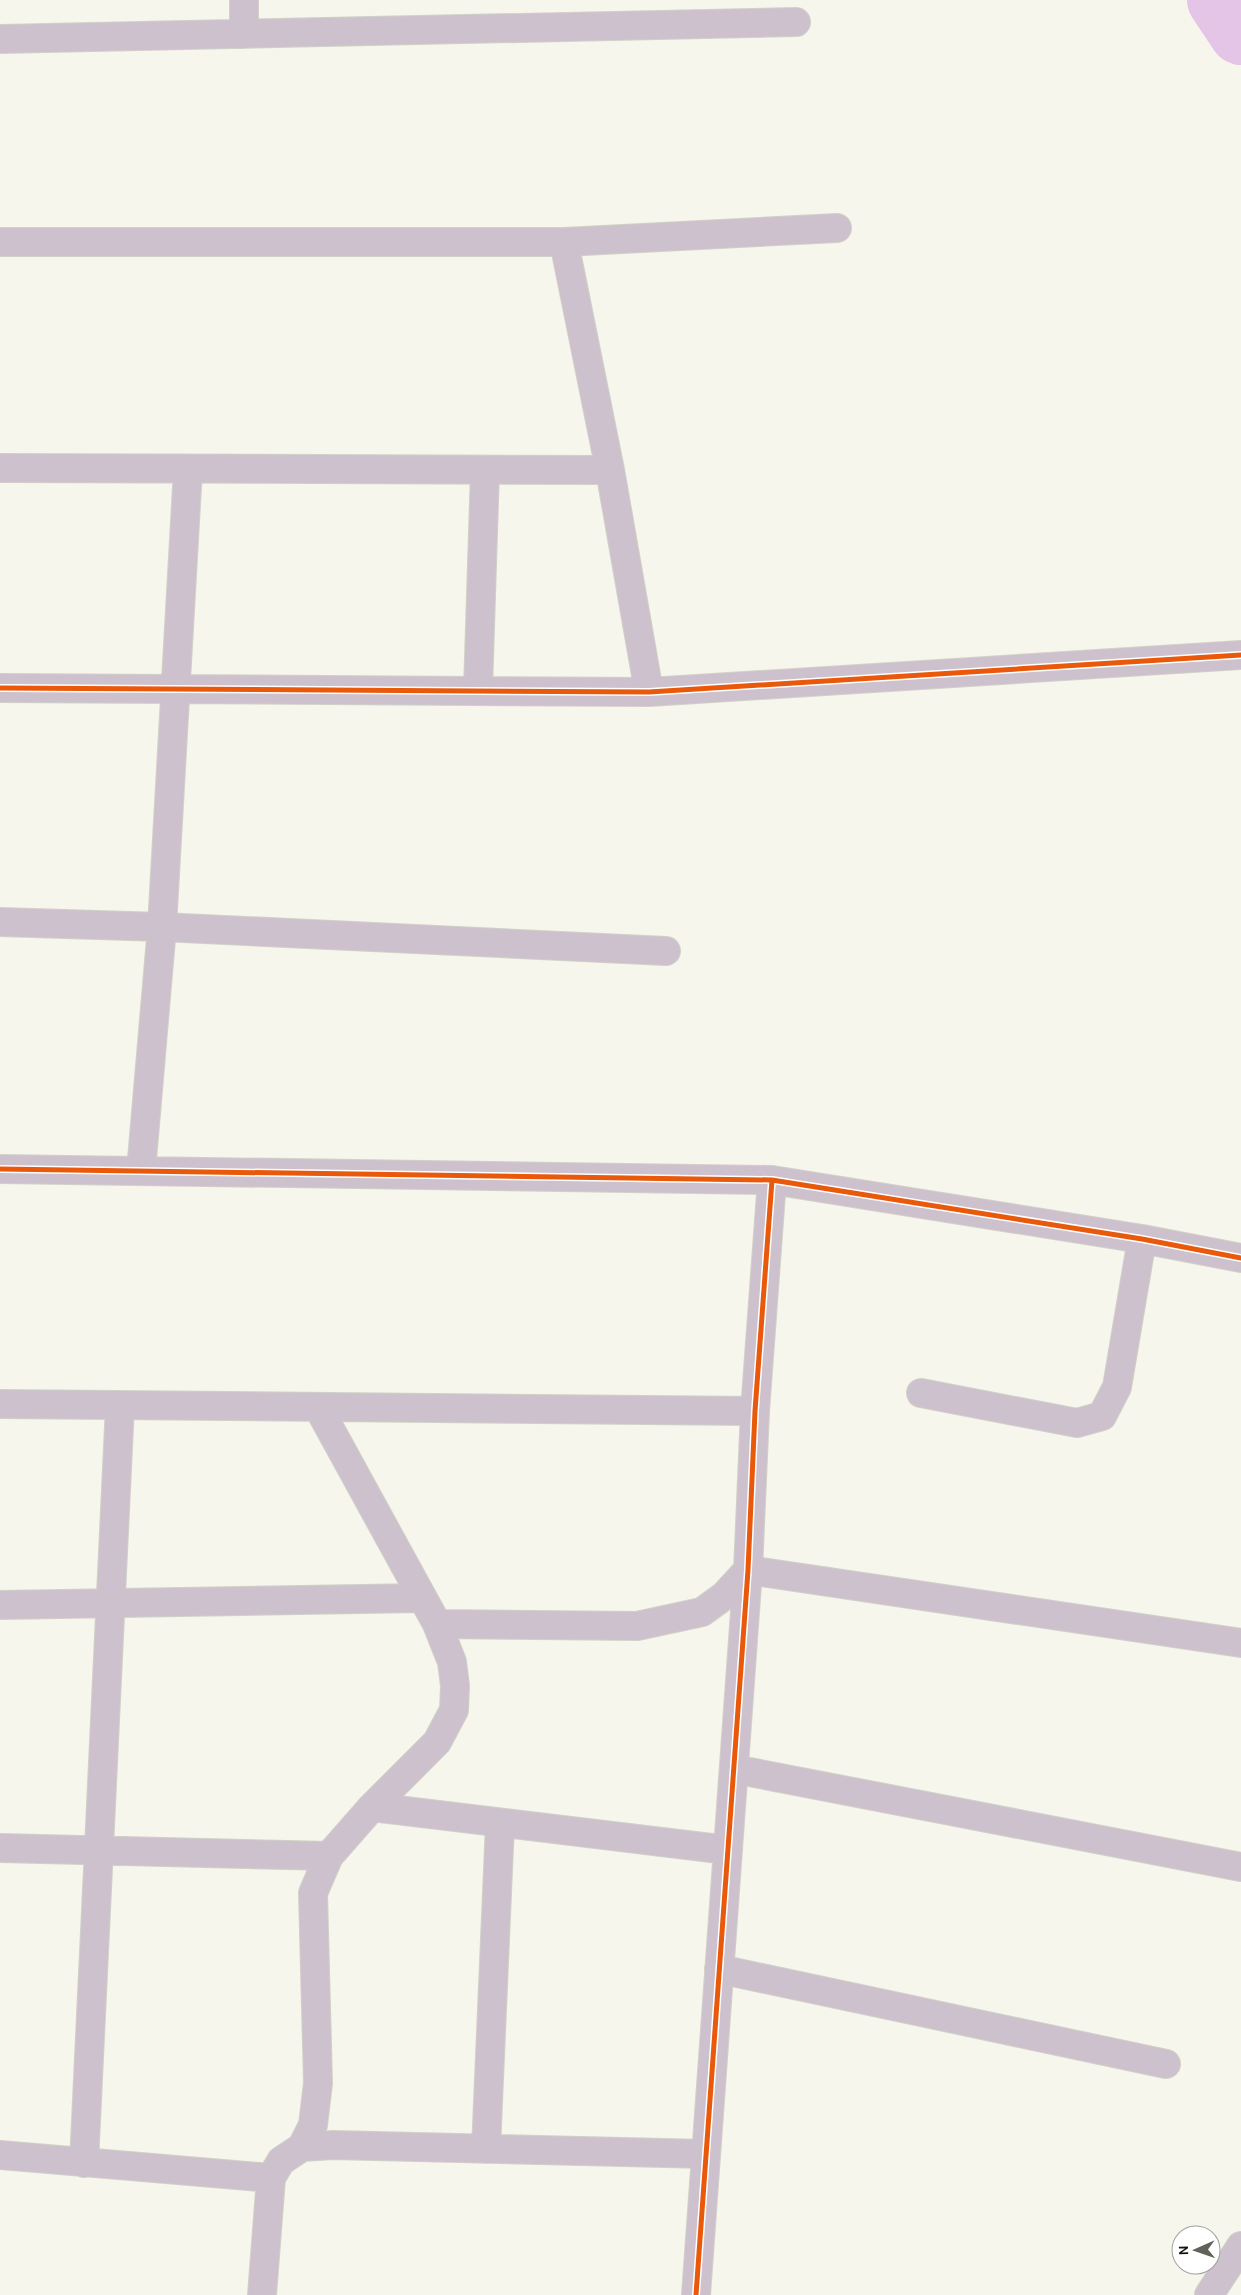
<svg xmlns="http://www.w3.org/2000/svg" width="1241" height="2295" font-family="Karla,sans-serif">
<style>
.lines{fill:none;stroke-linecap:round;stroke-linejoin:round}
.river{stroke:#e4c4e7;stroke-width:64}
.minor-casing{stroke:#d1d1c9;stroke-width:30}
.minor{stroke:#ccc1cc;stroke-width:28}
.cycleway-casing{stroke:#fff;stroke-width:8}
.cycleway{stroke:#e8590c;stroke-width:5}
</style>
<rect width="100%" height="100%" fill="#f6f6ec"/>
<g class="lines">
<path class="river" d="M1219 0 1241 33"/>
<defs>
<path id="minor" d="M244 0V34
M0 39 796 22
M0 242H564L837 228
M564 242 610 470 649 692
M0 468 610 470
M0 688 649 692 1241 655
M478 690 485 470
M0 922 162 927 666 951
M0 1169 772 1180 1142 1239 1241 1258
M141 1171 162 927 188 469
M921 1393 1077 1423 1102 1416 1117 1387 1142 1239
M0 1404 755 1411
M0 1605 422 1598
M437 1624 637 1626 702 1612 724 1596 748 1570 1241 1643
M734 1769 1241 1867
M372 1807 728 1850
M0 1848 329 1856
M719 1969 1166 2064
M302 2147 333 2145 706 2154
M486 2149 500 1823
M0 2155 271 2178
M84 2163 120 1405
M262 2295 271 2178 281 2161 302 2147 313 2125 318 2083 313 1893 329 1856 372 1807 437 1742 454 1710 455 1686 452 1662 437 1624 318 1407
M696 2295 748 1570 755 1411 772 1180
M1209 2295 1241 2246"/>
</defs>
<use href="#minor" class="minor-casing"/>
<use href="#minor" class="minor"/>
<defs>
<path id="cycleway" d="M0 688 649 692 1241 655
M0 1169 772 1180 1142 1239 1241 1258
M696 2295 748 1570 755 1411 772 1180"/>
</defs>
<use href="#cycleway" class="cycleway-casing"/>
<use href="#cycleway" class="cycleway"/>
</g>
<g transform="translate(1196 2250) rotate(268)"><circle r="24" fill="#ffffff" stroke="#a1a19e"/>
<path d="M0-4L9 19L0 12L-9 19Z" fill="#62625b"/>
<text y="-8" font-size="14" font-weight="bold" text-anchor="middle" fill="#13130d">N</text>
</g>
</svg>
